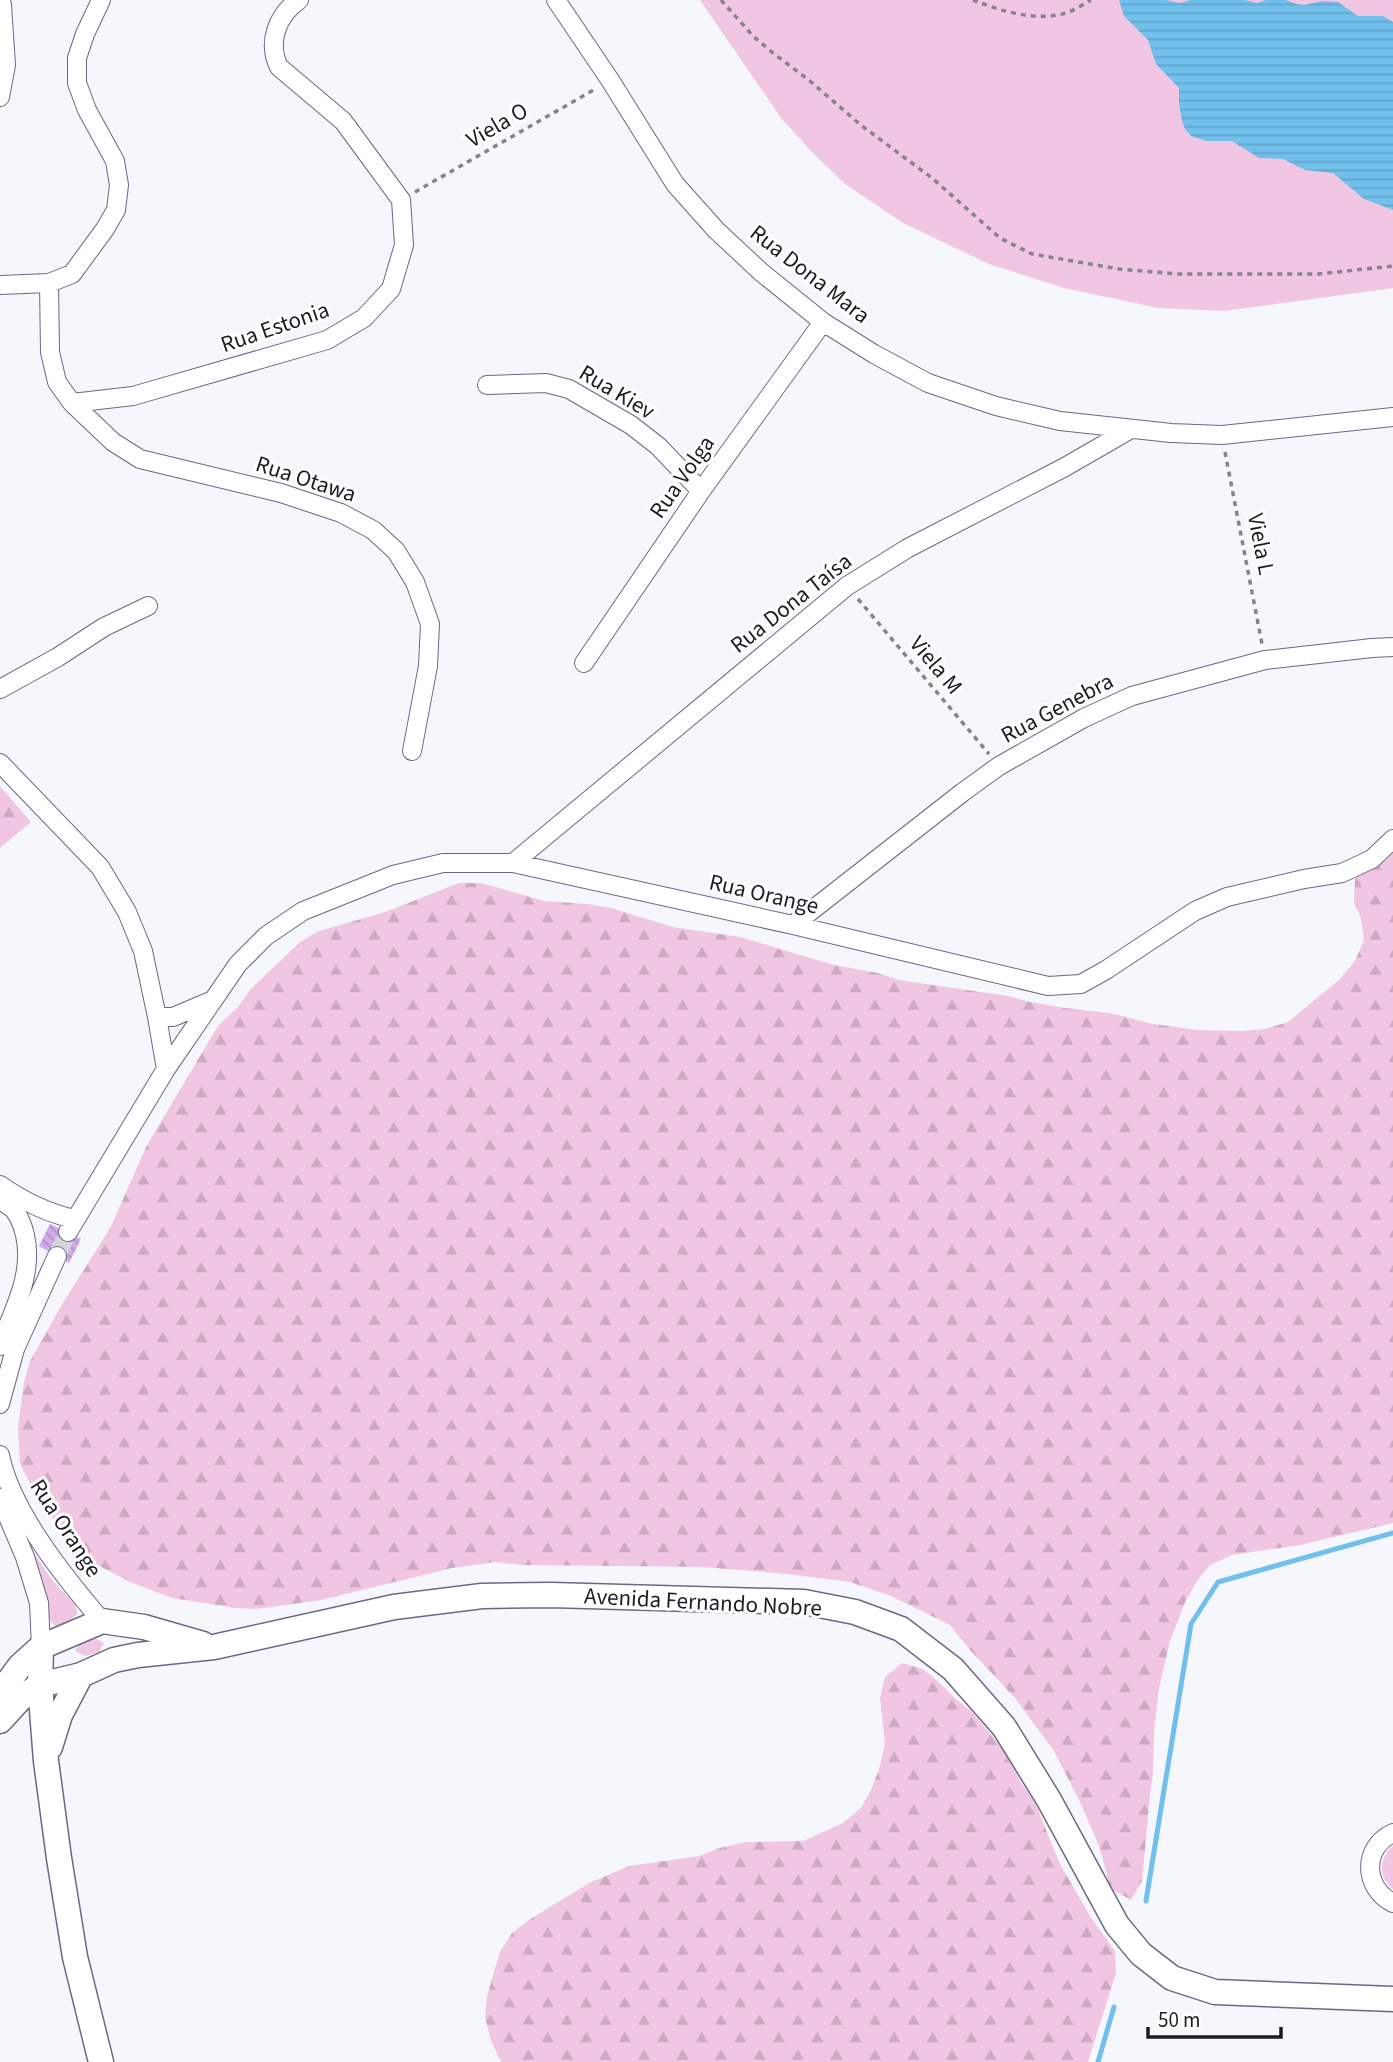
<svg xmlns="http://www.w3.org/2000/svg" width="1393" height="2062" font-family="'Source Sans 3',sans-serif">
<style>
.green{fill:#f1c6e2}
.forest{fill:url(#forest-firs)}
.water{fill:url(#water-rules)}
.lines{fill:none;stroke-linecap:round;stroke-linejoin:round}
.stream{stroke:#71c0ec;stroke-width:5}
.building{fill:url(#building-back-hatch)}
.street-tunnel{stroke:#d5d5dd;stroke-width:18;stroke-dasharray:18 9;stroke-linecap:butt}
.street-casing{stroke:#6a6984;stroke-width:20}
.secondary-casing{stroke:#6a6984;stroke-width:27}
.path{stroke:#85848d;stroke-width:3.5;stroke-dasharray:5 5;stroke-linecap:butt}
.street{stroke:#fff;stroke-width:18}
.secondary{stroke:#fff;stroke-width:24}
.labels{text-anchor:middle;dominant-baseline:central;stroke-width:6;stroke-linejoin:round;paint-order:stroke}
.street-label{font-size:23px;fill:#1c1b26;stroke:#fff}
</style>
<defs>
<pattern id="forest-firs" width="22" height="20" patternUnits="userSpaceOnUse" patternTransform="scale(1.75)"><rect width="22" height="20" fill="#f1c6e2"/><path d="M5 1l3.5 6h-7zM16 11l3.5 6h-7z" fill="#ceaac2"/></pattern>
<pattern id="water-rules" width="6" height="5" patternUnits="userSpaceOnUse" patternTransform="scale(1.75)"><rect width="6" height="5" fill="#71c0ec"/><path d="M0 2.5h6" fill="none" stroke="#61a4ca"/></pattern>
<pattern id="building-back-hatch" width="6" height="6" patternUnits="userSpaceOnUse" patternTransform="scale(1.75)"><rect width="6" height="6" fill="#d2a9ea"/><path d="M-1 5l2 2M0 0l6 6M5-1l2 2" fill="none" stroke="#b491c9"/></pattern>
</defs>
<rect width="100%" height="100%" fill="#f6f6fd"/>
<path class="green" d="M700 0H1393V288L1224 311 1158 308 1064 288 989 264 903 223 845 184 812 152 781 118Z
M30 1547 52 1580 74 1603 78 1613 64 1627 55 1626 49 1619Z
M93 1637 104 1643 99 1652 85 1656 75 1651C79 1642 85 1640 93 1637Z
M1393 1846V1889C1378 1876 1378 1859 1393 1846Z"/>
<path class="forest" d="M0 786 31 822 0 848Z
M1393 849V1523L1300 1545 1232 1555 1210 1565 1197 1581 1186 1600 1170 1641 1159 1688 1154 1731 1153 1774 1150 1795 1142 1881 1131 1900 1111 1889 1099 1846 1081 1804 1054 1751 1015 1698 970 1650 950 1625 891 1596 850 1582 787 1574 703 1567 521 1565 495 1562 452 1568 321 1600 257 1609 235 1608 172 1598 130 1582 92 1562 41 1504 20 1464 18 1427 24 1382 30 1361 64 1301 101 1243 112 1224 147 1145 218 1026 238 1007 251 989 300 942 319 931 385 912 459 883H481L544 901 588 904 611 908 673 927 740 937 834 965 878 973 899 980 1008 996 1030 1002 1065 1008 1110 1013 1153 1024 1197 1030 1243 1031 1265 1029 1288 1022 1339 980 1355 961 1364 940 1361 918 1354 903 1355 879Z
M902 1663 923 1669 940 1683 956 1699 972 1712 1000 1745 1022 1784 1035 1802 1059 1862 1090 1916 1115 1951 1116 1973 1088 2062H502L500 2060 490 2038 485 2017 487 1996 500 1952 512 1933 529 1920 589 1883 629 1866 699 1856 720 1848 745 1842 803 1841 843 1823 861 1808 872 1788 880 1766 885 1744 880 1698 885 1677Z"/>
<path class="water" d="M1119 0H1166L1180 3 1190 0H1245L1257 3 1266 0H1286L1296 4 1304 5 1322 1 1338 2 1358 16H1383L1393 22V210L1364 199 1333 173 1305 170 1283 159 1259 158 1232 141H1206L1191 136 1185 129 1182 121 1179 104V88L1156 64 1148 40 1124 16Z"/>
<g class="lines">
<path class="stream" d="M1146 1901 1191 1624 1218 1582 1393 1533
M1098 2062 1114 2007"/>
</g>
<path class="building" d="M50 1224 81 1239 69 1263 39 1246Z"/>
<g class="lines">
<path class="street-tunnel" d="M57 1256 68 1232"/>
<defs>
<path id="street" d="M556 0 610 80 675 184 716 230 761 272 823 322 874 354 928 383 996 406 1060 421 1171 433 1222 435 1393 417
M0 97 6 65 2 5 1 0
M49 283 50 352 57 382 72 403 113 442 140 459 281 493 341 513 373 530 396 551 415 582 430 624 428 666 412 751
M0 285 49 283 72 274 105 229 116 210 119 185 115 161 87 110 77 83V58L85 34 101 0
M487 385 546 383 569 389 631 425 658 446 701 491
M72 403 133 396 327 340 364 318 391 289 404 245 401 200 343 121 279 67C267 43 277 15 299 0
M584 663 701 491 823 322
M0 689 58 657 104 627 148 606
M0 763 100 867 127 912 143 951 157 1017 166 1069 68 1232
M513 863 847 586 908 548 1065 467 1131 429
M793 925 963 792 999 766 1084 718 1132 696 1265 660 1372 648 1393 647
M157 1017H173L213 1000
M166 1069 238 964 266 936 303 911 393 875 443 863H513L793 925 1048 986 1081 984 1106 970 1195 911 1227 897 1304 879 1342 873 1372 859 1393 839
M0 1185C23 1201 47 1213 74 1219
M0 1200C4 1203 10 1206 14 1210 19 1216 23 1227 25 1235 34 1275 13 1310 0 1346
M0 1404 15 1349 57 1256
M0 1455C11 1511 65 1578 102 1621
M0 1498 25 1557 39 1603 41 1647
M1393 1833C1362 1847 1363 1888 1393 1903"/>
<path id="secondary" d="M41 1647 40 1685 46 1761 59 1858 75 1957 101 2062
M0 1693 20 1666 41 1647 102 1621 144 1627 203 1644
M0 1721 21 1698 40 1685 81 1675 114 1660 138 1655 214 1647 394 1607 482 1596 551 1595 804 1602 855 1612 901 1629 953 1669 1004 1727 1049 1800 1117 1925 1141 1954 1172 1978 1215 1992 1393 1999
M50 1747 60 1715 81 1675"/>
</defs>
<use href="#street" class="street-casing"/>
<use href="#secondary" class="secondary-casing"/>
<path class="path" d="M721 0 753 36 773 53 810 81 862 126 932 178 1000 238 1032 254 1119 269 1178 274H1318L1393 266
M973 0C1001 11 1036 22 1066 13 1075 10 1084 4 1091 0
M415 192 597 88
M1225 452 1262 644
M858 599 989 754"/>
<use href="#street" class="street"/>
<use href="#secondary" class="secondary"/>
</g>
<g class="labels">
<g class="street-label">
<text transform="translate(497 125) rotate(-30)">Viela O</text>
<text transform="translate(810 274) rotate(38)">Rua Dona Mara</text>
<text transform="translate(275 327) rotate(-19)">Rua Estonia</text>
<text transform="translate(617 392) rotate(31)">Rua Kiev</text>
<text transform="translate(682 477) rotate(-55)">Rua Volga</text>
<text transform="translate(306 479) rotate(18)">Rua Otawa</text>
<text transform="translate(1261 544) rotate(79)">Viela L</text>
<text transform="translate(791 603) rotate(-38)">Rua Dona Taísa</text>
<text transform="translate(936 665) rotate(50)">Viela M</text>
<text transform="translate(1057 708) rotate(-28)">Rua Genebra</text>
<text transform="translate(764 894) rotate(13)">Rua Orange</text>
<text transform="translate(66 1528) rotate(57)">Rua Orange</text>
<text transform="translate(703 1602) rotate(3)">Avenida Fernando Nobre</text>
</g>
</g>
<path d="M1148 2027v10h133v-10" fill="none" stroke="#1c1b26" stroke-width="3.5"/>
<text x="1158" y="2027" font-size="21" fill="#1c1b26" stroke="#ffffff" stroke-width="5" paint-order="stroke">50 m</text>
</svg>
